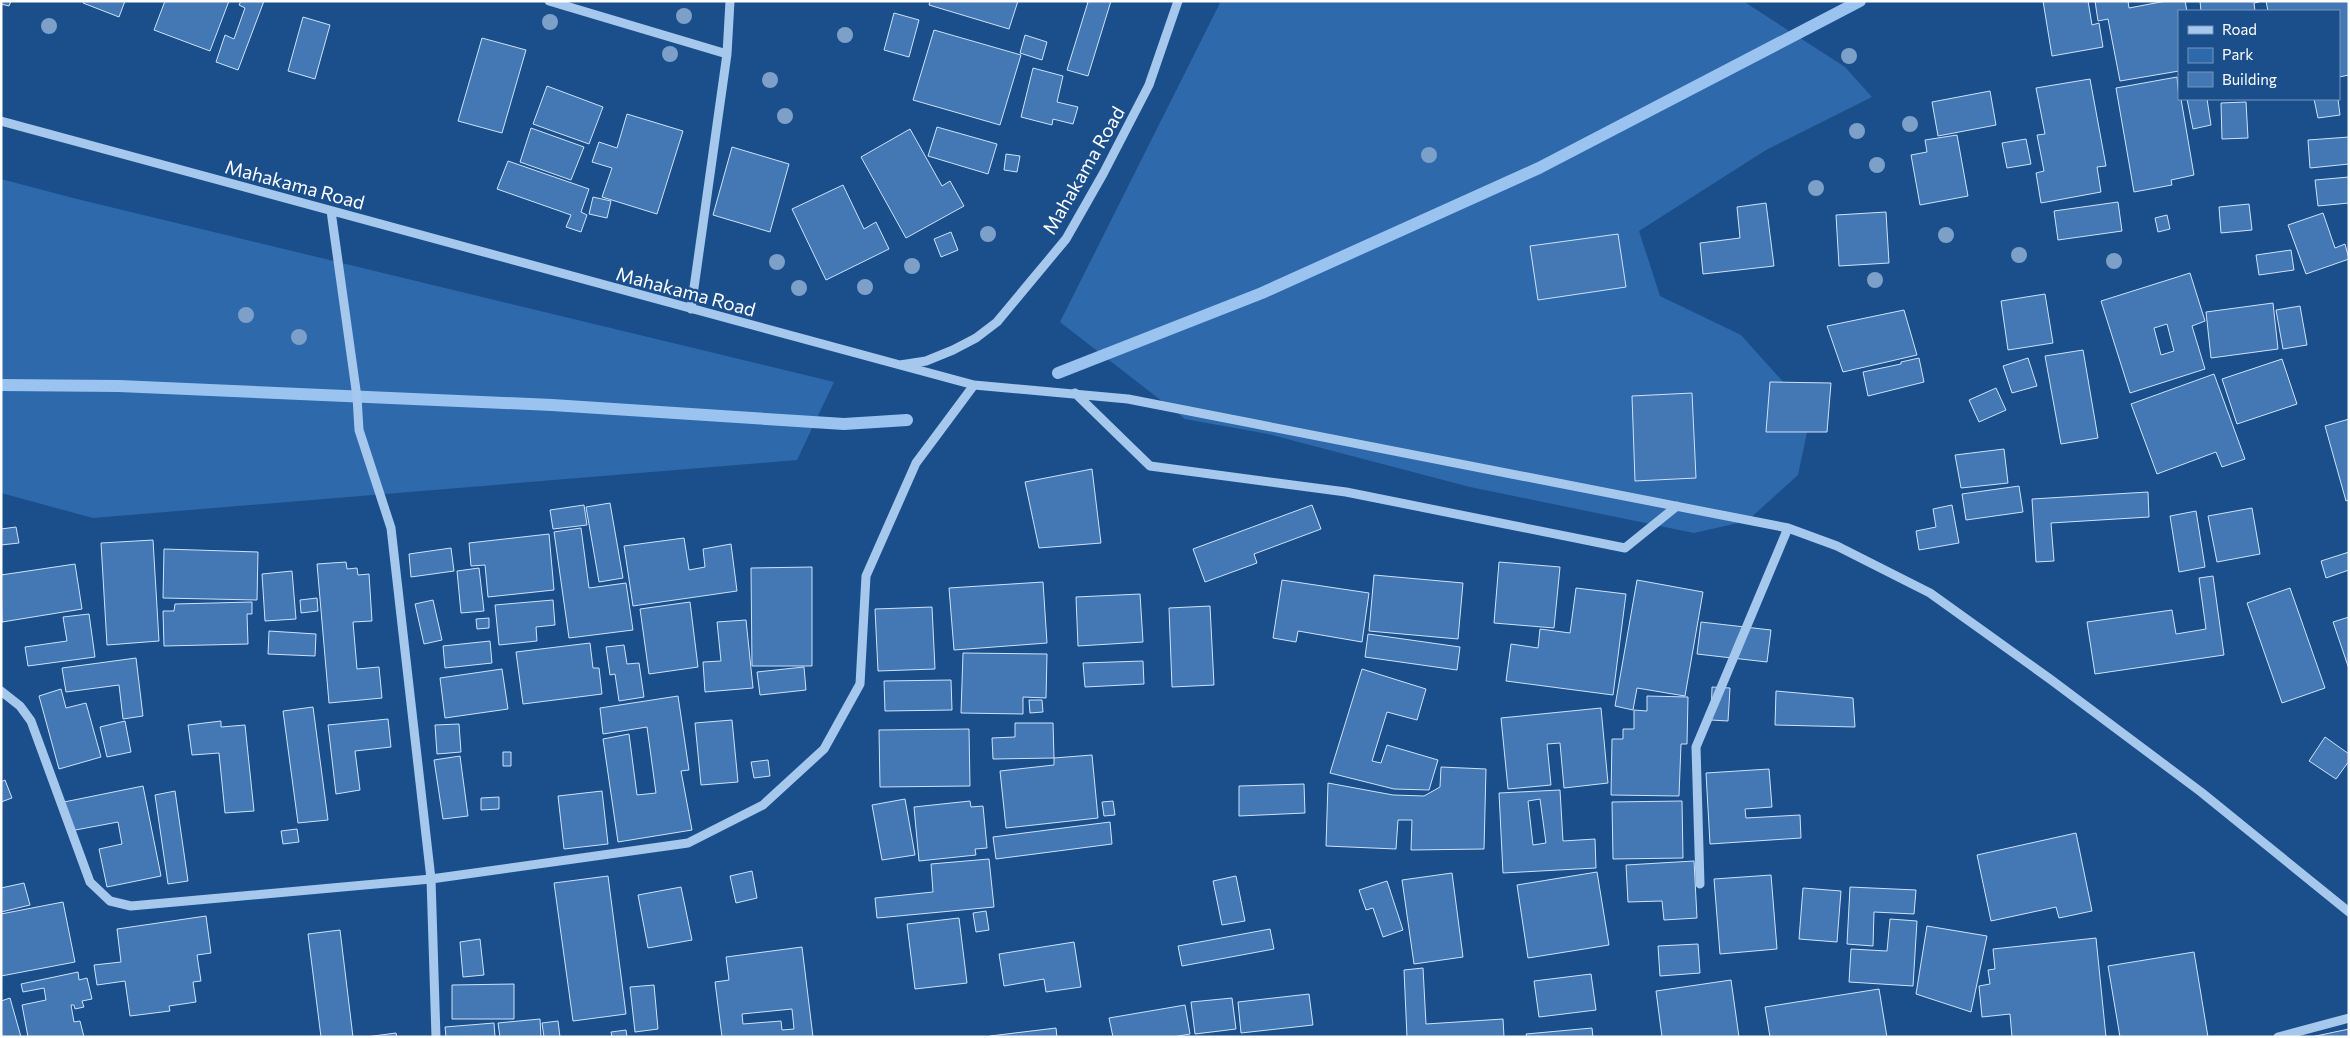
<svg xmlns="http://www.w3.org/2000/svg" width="2350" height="1038" font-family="Commissioner,sans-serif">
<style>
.green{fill:#2e69ab}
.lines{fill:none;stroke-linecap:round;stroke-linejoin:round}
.stream{stroke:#9ac3f0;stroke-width:12}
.building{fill:#4478b5;stroke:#cde2fa;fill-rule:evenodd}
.minor{stroke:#a7c8ed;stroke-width:9}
.tree{fill:#7da0c8}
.labels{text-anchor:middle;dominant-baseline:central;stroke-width:5;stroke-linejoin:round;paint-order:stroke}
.street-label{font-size:19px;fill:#fff;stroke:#1b4f8c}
</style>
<rect width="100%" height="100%" fill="#1b4f8c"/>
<path class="green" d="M1221 1H1743L1845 67 1872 97 1766 150 1639 231 1660 296 1741 335 1811 413 1798 475 1747 521 1694 533 1470 487 1268 434 1185 419 1060 322Z
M1 179 73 198 834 382 797 460 93 518 1 493Z"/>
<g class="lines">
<path class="stream" d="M1058 373 1262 293 1539 168 1860 1
M1 385 119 386 552 405 844 424 907 420"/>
</g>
<path class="building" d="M1 1H11L9 6 1 4Z
M84 1H125L119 17 83 3Z
M165 1H229L210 51 154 30Z
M241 1H264L238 70 216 62 225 35 234 39 245 8 239 5Z
M930 1H1018L1009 29 929 5Z
M1085 1H1111L1088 76 1067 70 1088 2Z
M2043 1H2088L2092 25 2099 23 2103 47 2052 56Z
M2095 1H2128L2129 8 2166 1H2185L2187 11H2179V71L2120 81 2108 19 2098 21Z
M2200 1H2259V2L2254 3 2255 11H2201Z
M2266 1H2349V75L2339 77V11H2268Z
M894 13 919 20 909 57 884 50Z
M303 17 330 25 315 79 288 71Z
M934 30 1021 55 1000 125 913 100Z
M1025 35 1047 42 1042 60 1020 53Z
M482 38 526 50 502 133 458 121Z
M1033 68 1063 76 1057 102 1078 107 1073 124 1053 119 1052 125 1021 117Z
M2177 77 2179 99H2181L2194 175 2171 180 2172 185 2134 192 2116 88Z
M2090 79 2106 166 2097 167 2101 192 2041 203 2036 173 2044 171 2037 135 2045 134 2036 88Z
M547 86 603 107 589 144 533 124Z
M1990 91 1996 125 1938 136 1932 102Z
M2187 99H2207L2211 125 2193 129Z
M2314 99H2338L2340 115 2318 118Z
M2246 102 2248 138 2222 139 2221 103Z
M627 114 683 131 657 214 602 197 612 168 592 162 599 142 617 148Z
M937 127 997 144 988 174 928 156Z
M531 128 584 147 571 180 520 162Z
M910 129 942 186 950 181 964 206 906 238 861 157Z
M1957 135 1968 196 1920 205 1911 155 1927 152 1925 140Z
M2349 137V164L2310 168 2308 140Z
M2026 139 2031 164 2007 168 2002 143Z
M732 147 789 164 770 232 713 215Z
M1006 154 1020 156 1017 172 1004 170Z
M508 161 589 189 581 212 587 215 581 232 566 227 571 215 497 189Z
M2349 177V203L2318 206 2315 180Z
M843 185 864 229 876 222 889 249 826 280 792 209Z
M593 197 611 201 607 218 589 214Z
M2118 202 2122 231 2058 240 2054 211Z
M1766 203 1774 266 1703 274 1700 243 1740 238 1737 207Z
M2249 204 2252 230 2221 233 2219 207Z
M1886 212 1889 263 1839 266 1836 215Z
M2323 213 2335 248 2345 244 2349 259 2306 274 2288 225Z
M2167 215 2170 229 2158 232 2155 218Z
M951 232 958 250 941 257 934 239Z
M1618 234 1626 287 1538 300 1530 246Z
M2291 250 2294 270 2259 275 2256 255Z
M2190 273 2205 321 2192 326 2205 369 2130 393 2101 301ZM2167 324 2174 351 2161 355 2154 328Z
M2045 294 2053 343 2008 350 2001 301Z
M2273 303 2278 349 2211 358 2206 312Z
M2300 306 2307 345 2283 349 2276 310Z
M1904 310 1917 355 1843 372 1827 326Z
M2083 350 2098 438 2061 444 2045 356Z
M1919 358 1924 382 1868 396 1863 372 1901 364V362Z
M2028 358 2037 386 2012 393 2003 366Z
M2282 359 2297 404 2237 424 2222 379Z
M2214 374 2245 459 2222 467 2216 452 2157 474 2131 404Z
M1770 382 1831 383 1827 432H1766Z
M1996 388 2006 410 1979 422 1969 400Z
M1692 393 1696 478 1635 481 1632 396Z
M2349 419V500L2346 501 2325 426Z
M2004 449 2008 483 1961 488 1955 455Z
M1092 469 1101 543 1039 548 1025 482Z
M2019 486 2023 512 1966 520 1962 494Z
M2148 492 2149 517 2051 523 2054 561 2036 562 2032 499Z
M610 503 623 578 599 582 586 507Z
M584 505 587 525 553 529 550 510Z
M1312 505 1321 529 1254 554 1257 563 1205 582 1193 549Z
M1952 505 1959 543 1919 550 1916 531 1936 527 1933 509Z
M2252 508 2260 554 2217 562 2208 516Z
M2196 511 2205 567 2179 572 2170 516Z
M16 527 19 543 1 545V529Z
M581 528 589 588 626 583 633 630 569 638 554 532Z
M549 534 554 590 488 597 485 565 471 566 469 543Z
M684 538 689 570 705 567 703 549 731 544 737 591 633 606 624 546Z
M153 540 159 641 107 645 101 543Z
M451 548 454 571 411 577 409 554Z
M164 549 258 552 257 600 163 598Z
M2349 552V570L2326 578 2321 561Z
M346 562 347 569 357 568 358 575 369 574 372 621 353 622 357 669 379 667 382 698 329 703 317 564Z
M1499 562 1560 567 1554 628 1494 623Z
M75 564 82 609 2 622 1 575Z
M812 567V666H752L751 568Z
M479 568 484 611 461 613 457 571Z
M292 571 296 619 265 621 262 574Z
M1374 575 1463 583 1458 639 1369 631Z
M2213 576 2224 655 2095 674 2087 622 2172 610 2176 634 2206 629 2199 578Z
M1282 580 1369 593 1362 642 1298 631 1296 642 1273 638Z
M1637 580 1703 592 1685 696 1637 688 1633 710 1615 706Z
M1043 582 1047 643 954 650 949 588Z
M1576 588 1626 594 1613 695 1506 681 1511 644 1538 648 1540 629 1570 633Z
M2290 588 2325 688 2282 703 2247 603Z
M1140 594 1143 642 1078 646 1076 597Z
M317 598 318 611 301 613 300 600Z
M433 600 442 640 424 644 415 604Z
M553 600 555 625 536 627 537 641 499 645 495 605Z
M252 602V614H247L248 644 164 646 163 611H174L175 604Z
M690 602 698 667 649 674 640 609Z
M1210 606 1214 685 1172 687 1169 608Z
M932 607 935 669 878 671 875 609Z
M89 614 95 657 28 666 25 647 67 641 63 617Z
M2349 617V669L2333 622Z
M489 618V628L477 629 476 619Z
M746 620 753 688 705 692 703 662 721 661 717 622Z
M1701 622 1771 630 1767 662 1697 654Z
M269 631 316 634 315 656 268 654Z
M1368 634 1460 647 1457 670 1365 657Z
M490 641 492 663 445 668 443 646Z
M590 643 593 668H599L602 694 523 704 516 652Z
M624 645 627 664 639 663 644 697 619 701 615 674 610 675 606 647Z
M963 653 1047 654 1046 698 1023 697V714L961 713Z
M136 658 143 716 123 719 119 685 66 692 62 668Z
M1143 661 1144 684 1085 687 1083 663Z
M804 667 806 690 760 695 757 672Z
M502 669 508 709 445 718 440 678Z
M1362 669 1426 689 1417 720 1387 712 1372 761 1381 763 1387 745 1438 760 1429 790 1394 789 1330 773Z
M951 680 952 710 885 711 884 681Z
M1712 687 1730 688 1728 721 1711 720Z
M61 689 66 708 86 703 101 757 59 769 39 696Z
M1776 691 1853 698 1855 727 1775 725Z
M678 696 689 770 681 771 692 830 618 842 603 739 629 734 637 795 656 793 647 727 603 734 600 708Z
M1647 696 1688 697 1687 744H1681L1679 796 1611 795 1612 739H1623V729H1634V710L1647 711Z
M1029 700H1042L1043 712 1030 713Z
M313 707 328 820 298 823 283 711Z
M1601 708 1608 783 1564 788 1560 743 1547 744 1551 785 1508 789 1501 718Z
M388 719 391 747 355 751 360 790 336 794 328 725Z
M732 720 738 782 701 785 695 723Z
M125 721 131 752 107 757 100 727Z
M221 721V727L245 725 254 811 225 813 219 753 192 755 188 725Z
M1015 723H1053L1054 758 993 759 992 738 1015 737Z
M459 724 461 752 437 754 435 725Z
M969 729 970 786 880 787 879 730Z
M2325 737 2349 754V761L2336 779 2309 761Z
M503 752H511V766H503Z
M1092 755 1098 818 1006 828 1000 771 1054 765V758Z
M460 756 468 816 443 819 434 760Z
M768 760 770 776 754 778 751 762Z
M1441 767 1486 769 1484 849 1411 850 1412 820H1398L1396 849 1326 846 1328 783 1393 795 1424 796 1440 787Z
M1769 769 1772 807 1745 809 1746 818 1800 815 1801 838 1710 844 1706 773Z
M5 780 12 798 1 802V782Z
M1304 784 1305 813 1239 816V786Z
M143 786 161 876 107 887 99 849 122 844 118 822 70 831 64 802Z
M1560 790 1563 841 1595 839 1596 868 1503 873 1499 793ZM1540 799 1546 843 1533 845 1528 801Z
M175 791 188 881 168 884 155 795Z
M602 791 608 844 564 849 558 796Z
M499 797V809L481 810V798Z
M905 799 915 855 882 860 872 805Z
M970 801 971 807 983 806 987 848 975 849 976 855 919 861 914 807Z
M1113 801 1115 815 1104 816 1102 802Z
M1682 801 1683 858 1613 859 1612 802Z
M1110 822 1112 844 996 859 993 837Z
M297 829 299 842 283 844 281 831Z
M2076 833 2092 911 2059 918 2056 907 1991 921 1977 855Z
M989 859 994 907 877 918 875 898 933 892 931 864Z
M1694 861 1697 918 1664 920 1662 901 1628 902 1626 865Z
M752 871 757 898 736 903 730 876Z
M1597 872 1609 945 1528 958 1517 885Z
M1452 873 1463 957 1414 964 1402 880Z
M1771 875 1777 949 1720 954 1714 879Z
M608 876 626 1014 573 1021 554 883Z
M1236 876 1245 921 1222 925 1213 881Z
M1387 881 1403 930 1383 937 1373 908 1366 910 1359 890Z
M24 883 30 905 1 912V888Z
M681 887 692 940 648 948 638 895Z
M1850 887 1916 890 1914 914 1874 912 1873 946 1847 944Z
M1803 888 1841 891 1837 942 1799 939Z
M63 902 75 962 1 976V914Z
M986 911 989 930 976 932 973 913Z
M206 916 211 953 197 955 201 981 193 982 196 1002 169 1006 170 1011 130 1016 125 981 97 985 94 965 121 962 117 929Z
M959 918 967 983 915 989 907 924Z
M1890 919 1917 921 1913 986 1849 982 1851 949 1887 951Z
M1927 926 1987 936 1971 1012 1916 994Z
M1270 929 1274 949 1182 966 1178 946Z
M340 930 353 1037H321L308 934Z
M2096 938 2106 1037H2012L2010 1014 1982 1017 1979 986 1990 984 1988 970 1995 969 1993 949Z
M480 939 484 975 463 977 460 942Z
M1074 942 1081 987 1046 992 1044 979 1004 986 999 954Z
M1698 944 1700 973 1660 976 1658 946Z
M802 947 813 1037H722L715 982 729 980 726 957ZM792 1009 794 1029 782 1030 781 1021 743 1024 742 1014Z
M2194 952 2208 1037H2120L2108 966Z
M1423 968 1426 1024 1503 1019 1504 1037H1407L1404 970Z
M78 972 79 980 87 978 92 999 82 1001 84 1007 75 1009 74 1005H71L74 1022 80 1021 84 1037H28L22 1005 46 1000 44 988 23 992 21 984Z
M1591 974 1596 1010 1539 1017 1534 981Z
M1731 980 1739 1037H1662L1656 991Z
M514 984V1019H452V985Z
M654 985 658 1029 635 1032 630 987Z
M1879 989 1887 1037H1770L1765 1007Z
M1309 994 1313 1025 1241 1033 1238 1002Z
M10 998 21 1037H1V1001Z
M1232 998 1236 1029 1195 1034 1191 1002Z
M1185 1005 1190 1034 1173 1037H1113L1109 1018Z
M540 1019 541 1037H500L498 1023Z
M558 1021 560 1037H544L542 1023Z
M494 1023 495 1037H446L445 1027Z
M1056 1028 1057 1037H990V1036Z
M1592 1028 1593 1037H1527L1526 1034Z
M2349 1029V1037H2311Z
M626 1030 627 1037H612L611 1032Z
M396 1033 397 1037H366Z"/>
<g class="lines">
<path class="minor" d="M549 1 727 54
M1 121 900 365 926 361 953 350 976 338 997 322 1066 239 1103 174 1149 85 1178 1
M331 211 357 397 359 430 391 528 431 879 436 1037
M691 309 727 54 730 1
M900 365 974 385 1128 399 1788 528 1837 546 1930 593 2050 679 2201 792 2349 912
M1075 393 1150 466 1346 492 1625 548 1677 506
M1 691 20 706 31 721 90 882 110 901 131 906 431 879 688 843 763 805 824 749 860 684 866 576 916 463 974 385
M1700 884 1696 747 1788 528
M2278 1037 2349 1018"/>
</g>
<g class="tree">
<circle cx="684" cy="16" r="8"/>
<circle cx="550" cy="22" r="8"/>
<circle cx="49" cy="26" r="8"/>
<circle cx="845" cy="35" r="8"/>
<circle cx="670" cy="54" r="8"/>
<circle cx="1849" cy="56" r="8"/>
<circle cx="770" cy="80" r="8"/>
<circle cx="785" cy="116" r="8"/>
<circle cx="1910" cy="124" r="8"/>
<circle cx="1857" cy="131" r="8"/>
<circle cx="1429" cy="155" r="8"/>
<circle cx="1877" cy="165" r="8"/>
<circle cx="1816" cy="188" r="8"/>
<circle cx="988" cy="234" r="8"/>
<circle cx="1946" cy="235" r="8"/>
<circle cx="2019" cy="255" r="8"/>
<circle cx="2114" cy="261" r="8"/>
<circle cx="777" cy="262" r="8"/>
<circle cx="912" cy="266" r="8"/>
<circle cx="1875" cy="280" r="8"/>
<circle cx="865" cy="287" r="8"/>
<circle cx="799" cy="288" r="8"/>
<circle cx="246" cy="315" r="8"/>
<circle cx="299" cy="337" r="8"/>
</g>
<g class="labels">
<g class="street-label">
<text transform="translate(1083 170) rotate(-60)">Mahakama Road</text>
<text transform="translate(295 184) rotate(15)">Mahakama Road</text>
<text transform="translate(686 291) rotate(15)">Mahakama Road</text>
</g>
</g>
<rect width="2350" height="1038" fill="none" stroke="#ffffff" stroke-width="5"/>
<rect x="2178" y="10" width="162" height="90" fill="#1b4f8c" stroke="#7695ba"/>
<rect x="2188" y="26" width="25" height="8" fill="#a7c8ed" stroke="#7695ba"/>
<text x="2222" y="35" font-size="15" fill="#ffffff">Road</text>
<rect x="2188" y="48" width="25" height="15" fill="#2e69ab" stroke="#7695ba"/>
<text x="2222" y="60" font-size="15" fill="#ffffff">Park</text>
<rect x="2188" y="72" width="25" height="15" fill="#4478b5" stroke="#7695ba"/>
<text x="2222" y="85" font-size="15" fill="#ffffff">Building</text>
</svg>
